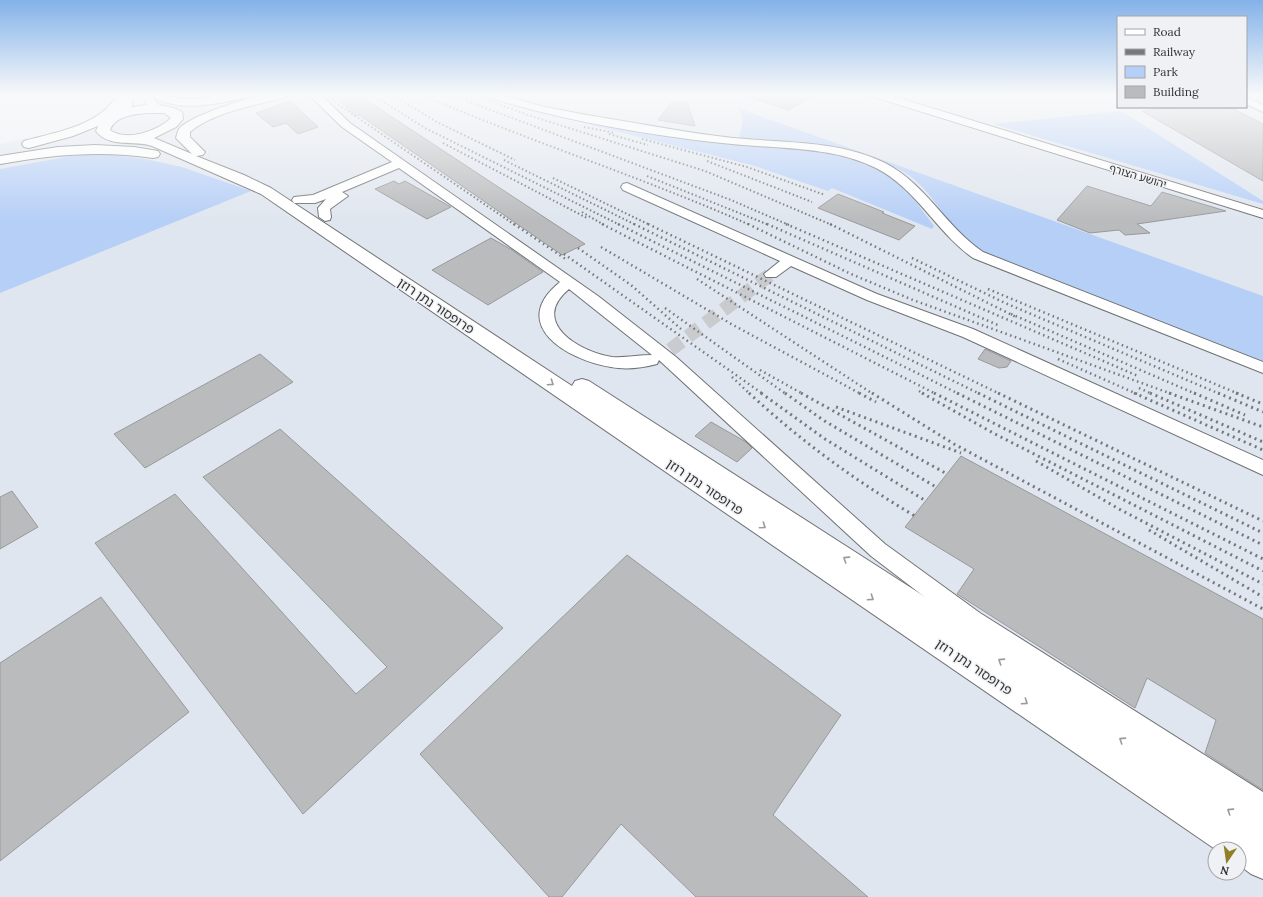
<svg xmlns="http://www.w3.org/2000/svg" width="1263" height="897" font-family="Lora,'Noto Sans Hebrew',serif">
<style>
.built{fill:#e0e6ef;fill-rule:evenodd}
.green{fill:#b6cff7}
.building{fill:#b9bbbd;stroke:#98999c}
.lines{fill:none;stroke-linecap:round;stroke-linejoin:round}
.street-tunnel{stroke:#cacbce;stroke-width:14;stroke-dasharray:14 8;stroke-linecap:butt}
.street-casing{stroke:#707274;stroke-width:2}
.secondary-casing{stroke:#707274;stroke-width:2}
.street{fill:#fff;fill-rule:evenodd}
.secondary{fill:#fff;fill-rule:evenodd}
.rail-far2{stroke:#77787a;stroke-width:2;stroke-dasharray:1.5 2.5;stroke-linecap:butt}
.rail-far1{stroke:#77787a;stroke-width:2.5;stroke-dasharray:1.5 3.5;stroke-linecap:butt}
.rail{stroke:#77787a;stroke-width:3;stroke-dasharray:2 4;stroke-linecap:butt}
.oneway{stroke:#9a9a9a}
.labels{text-anchor:middle;dominant-baseline:central;stroke-width:3;stroke-linejoin:round;paint-order:stroke}
.far-street-label{font-size:11px;fill:#343435;stroke:#eff1f4}
.street-label{font-size:13px;fill:#343435;stroke:#eff1f4}
</style>
<rect width="100%" height="100%" fill="#eff1f4"/>
<path class="built" d="M236 94H1118V107H1246V94H1263V897H0V144ZM1215 849H1239V873H1215Z"/>
<path class="green" d="M735 107 1263 296V362L992 257C977 249 962 240 951 226 940 211 932 195 918 183 907 172 893 166 879 160 833 143 793 142 745 140L739 138C742 124 747 115 735 107Z
M528 109 595 124 719 143 817 151 859 161 892 176 908 191 934 226 932 229 832 188 828 191 755 166Z
M1121 111 1263 201V204L993 124Z
M105 154 145 159 182 167 251 191 0 293V169L76 155Z"/>
<path class="building" d="M333 94H357L585 244 562 255 359 115 355 116Z
M748 94H817L788 110 748 97Z
M290 101 318 127 298 134 286 123 273 127 256 113Z
M672 102H687L695 126 658 120Z
M1174 107H1230L1263 124V181L1142 111Z
M394 181 399 184 405 181 451 207 427 219 375 189Z
M1087 186 1151 206 1162 192 1226 211 1137 224 1150 233 1125 235 1119 230 1090 233 1057 220Z
M838 194 884 212 882 213 915 226 899 240 818 208Z
M491 238 512 250 543 272 488 305 432 270Z
M985 349 1011 361 1007 367 999 368 978 359Z
M260 354 293 382 145 468 114 434Z
M711 422 746 442 752 448 737 462 695 436Z
M280 429 503 628 303 814 95 543 175 494 356 694 387 667 203 477Z
M961 456 1263 619V790L1205 753 1216 720 1147 678 1135 708 957 594 974 569 905 527Z
M12 491 38 527 0 549V497Z
M627 555 841 715 773 815 868 897H696L621 824 562 897H549L420 754Z
M101 597 189 712 0 861V663Z"/>
<g class="lines">
<path class="street-tunnel" d="M651 360 666 353 771 274"/>
<defs>
<path id="street" d="M123 94H133C134 103 131 116 121 118L116 115 122 106Z
M142 94H152L155 101 163 108 162 110C150 113 145 103 142 94Z
M312 94H320L350 123 598 296 676 357 885 544 980 613 1263 792V820L1254 816 964 627 871 556 659 360 657 364C642 368 626 370 611 367 568 360 507 325 560 282L399 168 342 192 348 196 330 209 331 217 330 220 325 221 319 217 318 208 326 199 315 203H294L292 200 294 197 313 195 392 162 342 127 312 98ZM569 289 652 355C639 355 626 358 612 357 579 352 529 322 569 289Z
M483 94C505 94 524 102 545 107 571 112 597 117 623 121 659 127 696 134 733 138 783 143 839 140 885 163 926 184 946 227 983 252L1263 362V373L973 258C936 232 917 189 876 168 829 145 772 149 722 143 642 134 561 120 484 96Z
M870 94H886L1263 210V218L871 96Z
M1246 97 1263 105V112L1246 104Z
M627 183 877 294 973 329 1263 460V475L963 337 867 300 791 266 776 277H766L764 274 780 261 623 190 621 187 623 184Z"/>
<path id="secondary" d="M118 94H130L119 111C140 104 163 101 182 112L183 119 176 127 154 138 192 154 176 138C177 135 177 132 179 129 188 116 252 96 269 94 276 94 282 94 288 94L286 97C257 105 213 112 190 132V137L205 152 203 155 196 156 244 175 271 188 572 386 575 381 582 379 589 381 1263 814V879L1251 874 1239 865V849H1215L261 194 152 146C135 140 108 148 96 131L98 126 73 136 29 148 24 147 22 144 24 141C56 132 100 126 118 94ZM147 113H164L171 118C158 131 126 142 110 130 115 116 135 114 147 113Z
M153 94C166 94 175 99 188 99 207 99 229 90 247 95L241 99C212 104 183 112 155 98Z
M95 145 134 147 158 151 160 154 158 157 153 158C101 150 51 155 0 164V156L58 147Z"/>
</defs>
<use href="#street" class="street-casing"/>
<use href="#secondary" class="secondary-casing"/>
<use href="#street" class="street"/>
<use href="#secondary" class="secondary"/>
<path class="rail-far2" d="M326 94 342 107 515 225
M371 94 425 128 620 225
M391 94 437 122 515 160
M420 94C528 141 642 177 750 225
M448 94 731 200 789 225
M470 94 528 115 705 171 832 225
M584 127 615 133
M609 134 648 145
M642 139 747 167 825 195
M443 143 587 218
M504 160 636 225
M707 161 812 202
M647 176 769 225
M553 178 650 225
M582 212 604 225"/>
<path class="rail-far1" d="M514 224 567 260
M602 224 936 394
M618 224 959 394
M634 224 980 394
M648 224 1000 394
M748 224 851 274 913 300 1172 394
M767 224 1000 326
M786 224 1138 376
M830 224 1016 317
M601 247 733 325 861 394
M578 248 631 285 681 329
M564 254 763 394
M912 258 1005 303 1220 394
M697 279 873 394
M988 289 1239 394
M665 308 786 394
M1011 314 1196 394
M1058 359 1137 394
M760 370 803 394
M732 377 750 394
M1139 388 1152 394
M919 391 924 394"/>
<path class="rail" d="M749 393C801 441 854 480 915 516
M761 393 825 439 926 501
M785 393 823 420 936 487
M801 393 947 474
M859 393 876 402
M872 393 954 444 1263 609
M922 393 995 434 1263 571
M934 393 1263 559
M957 393 1263 545
M978 393 1263 533
M998 393 1263 521
M1134 393 1263 450
M1150 393 1263 442
M1169 393 1263 427
M1194 393 1245 415
M1218 393 1263 412
M1236 393 1263 404
M836 407 961 453
M1036 461 1119 509 1263 584
M1149 530 1263 597"/>
</g>
<defs><path id="oneway-chevron" d="M-2-3.5L2.5 0L-2 3.5" fill="none" stroke-width="1.6" stroke-linecap="round" stroke-linejoin="round"/></defs>
<g class="oneway">
<use href="#oneway-chevron" transform="translate(551 383) rotate(34)"/>
<use href="#oneway-chevron" transform="translate(763 526) rotate(34)"/>
<use href="#oneway-chevron" transform="translate(846 559) rotate(-147)"/>
<use href="#oneway-chevron" transform="translate(871 598) rotate(34)"/>
<use href="#oneway-chevron" transform="translate(1001 661) rotate(-147)"/>
<use href="#oneway-chevron" transform="translate(1025 702) rotate(34)"/>
<use href="#oneway-chevron" transform="translate(1122 740) rotate(-147)"/>
<use href="#oneway-chevron" transform="translate(1230 811) rotate(-147)"/>
</g>
<linearGradient id="sky" x2="0" y2="1"><stop stop-color="#83b2e9"/><stop offset="0.43" stop-color="#f8f9fa"/><stop offset="1" stop-color="#f8f9fa" stop-opacity="0"/></linearGradient>
<rect width="1263" height="220" fill="url(#sky)"/>
<g class="labels">
<g class="far-street-label">
<text transform="translate(1138 176) rotate(17)">יהושע הצורף</text>
</g>
<g class="street-label">
<text transform="translate(436 306) rotate(34)">פרופסור נתן רוזן</text>
<text transform="translate(705 487) rotate(34)">פרופסור נתן רוזן</text>
<text transform="translate(974 667) rotate(34)">פרופסור נתן רוזן</text>
</g>
</g>
<rect x="1117" y="16" width="130" height="92" fill="#eff1f4" stroke="#a4a5a8"/>
<rect x="1125" y="29" width="20" height="6" fill="#ffffff" stroke="#a4a5a8"/>
<text x="1153" y="36" font-size="12" fill="#343435">Road</text>
<rect x="1125" y="49" width="20" height="6" fill="#77787a" stroke="#a4a5a8"/>
<text x="1153" y="56" font-size="12" fill="#343435">Railway</text>
<rect x="1125" y="66" width="20" height="12" fill="#b6cff7" stroke="#a4a5a8"/>
<text x="1153" y="76" font-size="12" fill="#343435">Park</text>
<rect x="1125" y="86" width="20" height="12" fill="#b9bbbd" stroke="#a4a5a8"/>
<text x="1153" y="96" font-size="12" fill="#343435">Building</text>
<g transform="translate(1227 861) rotate(193)"><circle r="19" fill="#eff1f4" stroke="#a4a5a8"/>
<path d="M0-3L7 15L0 10L-7 15Z" fill="#917f26"/>
<text y="-6" font-size="11" font-weight="bold" text-anchor="middle" fill="#343435">N</text>
</g>
</svg>
